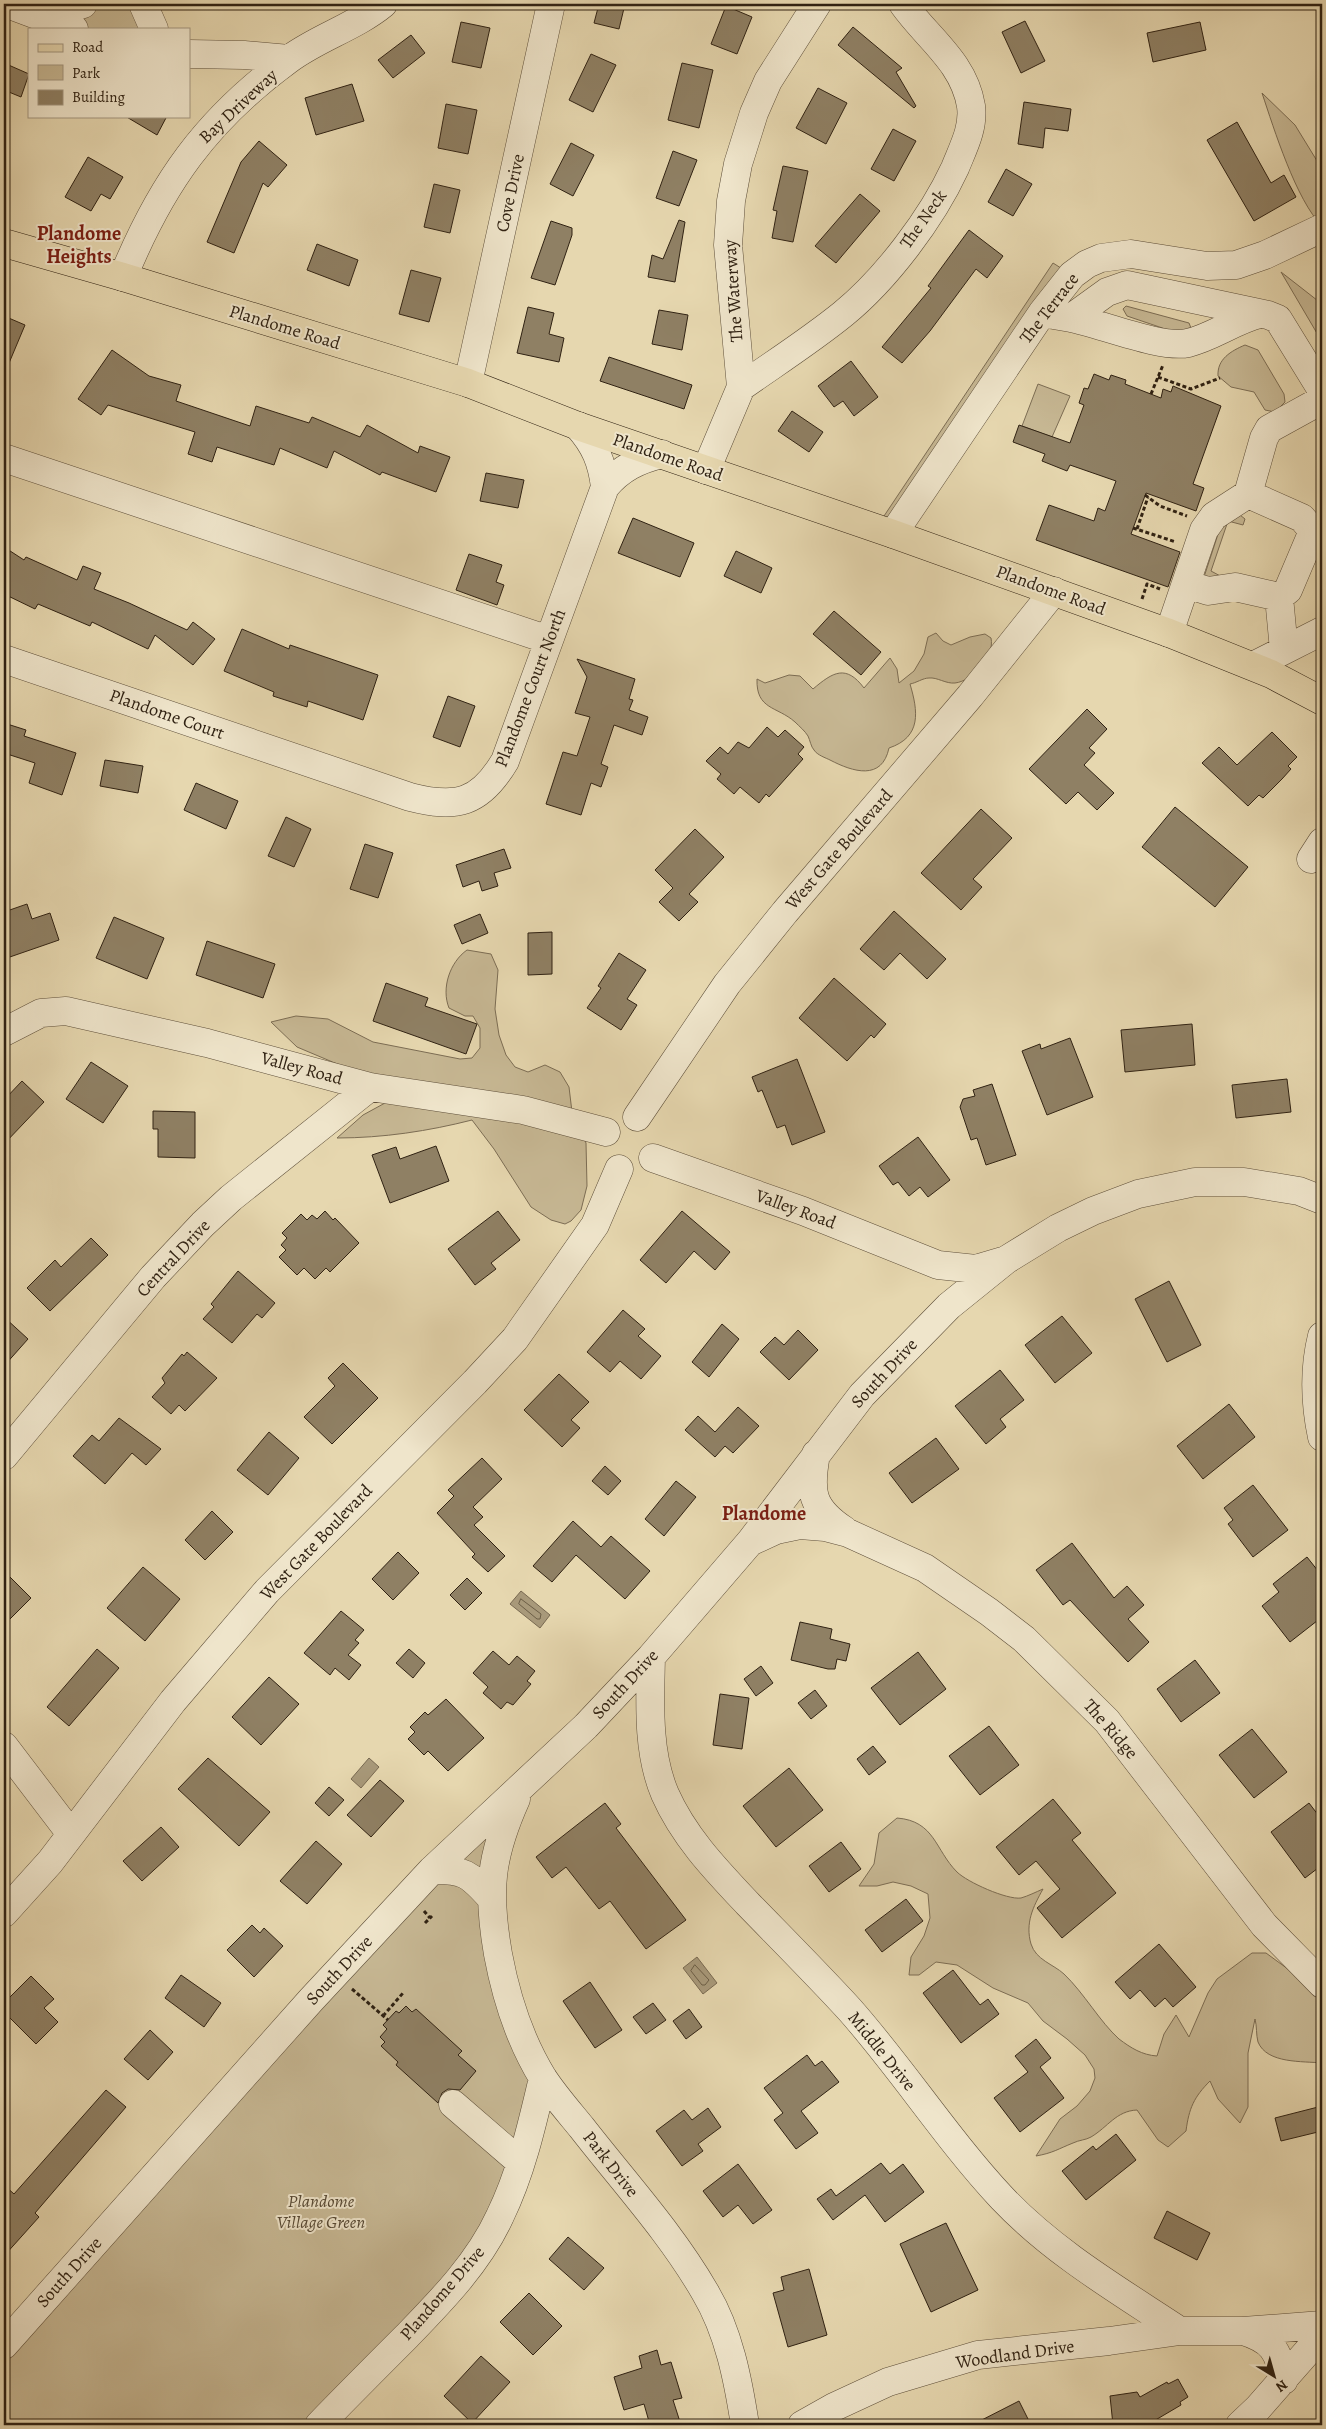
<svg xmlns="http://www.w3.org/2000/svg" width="1326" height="2429" font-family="Alegreya,serif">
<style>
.green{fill:#c7b894;stroke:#7c6d54}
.water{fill:#a8997a;stroke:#786951}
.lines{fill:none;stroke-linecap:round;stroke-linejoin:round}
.shore{stroke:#6c5e46;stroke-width:1}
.building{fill:#8f8064;stroke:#302213}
.minor-casing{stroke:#5e4f3a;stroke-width:29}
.major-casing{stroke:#302213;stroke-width:29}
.path{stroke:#302213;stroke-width:3;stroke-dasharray:4 2.5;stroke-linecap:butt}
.minor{stroke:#efe5cb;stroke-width:28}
.major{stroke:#e6d7af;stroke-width:28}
.labels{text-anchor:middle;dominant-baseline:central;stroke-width:4;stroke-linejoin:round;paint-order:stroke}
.street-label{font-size:18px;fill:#302213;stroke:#efe5cb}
.park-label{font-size:18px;font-style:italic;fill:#564833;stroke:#efe5cb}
.quarter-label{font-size:20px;font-weight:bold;fill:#7a1f14;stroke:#efe5cb}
</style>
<rect width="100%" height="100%" fill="#e6d7af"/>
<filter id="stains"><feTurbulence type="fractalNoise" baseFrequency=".004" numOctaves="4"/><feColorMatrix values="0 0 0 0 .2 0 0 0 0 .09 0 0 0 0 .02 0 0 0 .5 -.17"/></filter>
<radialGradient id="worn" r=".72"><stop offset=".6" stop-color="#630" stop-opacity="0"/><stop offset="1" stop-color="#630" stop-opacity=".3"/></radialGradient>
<path class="green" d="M83 4H143L154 29H74Z
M1262 93 1295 125 1322 169V226C1296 200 1274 129 1262 93Z
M1053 263 1072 275 893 534 876 528Z
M1281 272 1322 304V342L1318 335Z
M1126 306 1189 323 1191 328 1183 335 1127 316 1123 309Z
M1245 345 1258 350 1284 394 1285 402 1275 412 1265 410 1254 392 1231 387 1218 376C1217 359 1231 351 1245 345Z
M1038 384 1070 396 1052 437 1022 426Z
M1240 515 1245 519 1243 525 1228 521 1211 571 1224 578 1204 577 1222 522Z
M936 633 943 641 951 645 970 637 985 634 991 638C995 656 973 681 955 683 946 684 937 677 929 678 923 678 916 683 910 684 918 711 922 737 889 748 882 781 853 772 830 760 826 758 817 755 814 750 811 747 810 740 808 736 805 731 799 726 795 722 777 706 756 710 757 679L765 683 789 675 800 676 813 689C833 672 846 664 864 688L890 658 897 669 899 683 914 671 924 654 928 637Z
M467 950 491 954 498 970 495 1009 499 1035 506 1055 515 1067 528 1072 545 1065 560 1072 569 1087 572 1112 586 1143 587 1186 581 1210 571 1221 565 1224 551 1220 531 1207 494 1149 472 1120C429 1131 383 1138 337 1138L363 1115 396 1097 342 1066 297 1047 271 1022 296 1016 328 1019 373 1042 460 1059 472 1058 480 1048V1028L473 1016H465L449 1008C441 988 450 962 467 950Z
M897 1818C935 1821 935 1850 957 1872 967 1882 1007 1900 1021 1898 1028 1896 1036 1892 1043 1889 1033 1907 1025 1923 1031 1944 1036 1960 1053 1964 1064 1974 1084 1993 1100 2022 1119 2039 1131 2048 1142 2055 1157 2056L1164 2034 1176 2015 1189 2037 1208 1993 1217 1979 1252 1953H1266L1322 1994V2063C1303 2061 1267 2064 1258 2042 1256 2035 1257 2026 1255 2019L1248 2053V2107L1240 2123 1218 2099 1210 2081C1194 2097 1189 2108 1186 2131L1168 2147 1158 2140 1137 2110C1116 2111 1108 2127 1091 2137 1086 2140 1079 2140 1073 2143 1058 2149 1053 2153 1036 2156L1060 2119 1077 2106 1090 2091 1095 2078 1094 2069 1085 2055 1067 2039 1043 2021 1028 2003 993 1988 957 1965 936 1962 919 1975H909L911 1957 924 1936 930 1918 928 1894 911 1886 893 1882 877 1886H859L874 1864 879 1833Z
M489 1833 483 1870 460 1860Z
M432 1870 468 1875 543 2078 500 2216 319 2425H4V2345Z"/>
<path class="water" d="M521 1591 550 1615 540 1628 510 1604Z
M369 1758 379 1767 361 1788 351 1779Z
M697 1957 717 1983 703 1994 683 1968Z"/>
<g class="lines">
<path class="shore" d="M521 1599 541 1614 540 1619H537L519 1604Z
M695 1965 709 1980 705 1985H702L691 1971Z"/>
</g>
<path class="building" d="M599 4H625L619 29 594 23Z
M726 6 752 17 737 54 711 44Z
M1025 21 1045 61 1021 73 1002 32Z
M461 22 490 28 481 68 452 62Z
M1200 22 1206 50 1153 62 1147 33Z
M853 27 902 68 896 72 916 106 914 108 838 45Z
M411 35 425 53 393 78 378 60Z
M591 54 616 65 593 112 569 100Z
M4 63 29 74 21 97 4 90Z
M682 63 713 70 699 128 668 120Z
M352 84 364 121 316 135 305 98Z
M818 88 847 103 826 144 796 128Z
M1024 102 1071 109 1068 131 1045 128 1043 148 1018 144Z
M446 104 477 110 468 154 438 148Z
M125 116H167L157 135Z
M1237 122 1271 183 1284 175 1296 197 1254 221 1207 140Z
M893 129 916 141 894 181 871 169Z
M259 141 287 165 268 187 263 183 234 253 207 242 241 162Z
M571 143 594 155 573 196 550 184Z
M673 151 697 160 679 206 656 198Z
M88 157 123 177 110 199 101 194 91 211 65 197Z
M783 166 808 171 793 242 772 238 777 211 773 210Z
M1006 169 1032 184 1013 216 988 202Z
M434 184 460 190 450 233 424 227Z
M860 194 880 211 836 263 815 246Z
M679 220 685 222 675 282 648 277 652 255 663 259Z
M551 221 572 228V235L555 285 531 278Z
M969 230 1003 256 987 278 976 269 930 331 902 363 882 347 931 288 928 286Z
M317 244 358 260 349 286 307 270Z
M411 270 441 278 429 322 399 314Z
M528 307 554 313 549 334 564 338 559 362 517 353Z
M659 310 688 315 682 350 652 344Z
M4 316 25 325 4 375Z
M112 350 149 376 181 385 176 401 250 426 256 406 309 423 312 417 360 437 367 425 418 453 420 446 450 457 436 492 382 472 380 475 334 451 327 468 280 448 274 465 217 447 212 462 188 454 195 432 108 405 101 415 78 399Z
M609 357 692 385 684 409 600 381Z
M851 361 878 397 854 416 843 401 834 407 818 386Z
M1094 374 1109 380 1111 375 1126 380 1125 384 1161 398 1163 389 1171 392 1173 386 1221 406 1193 484 1204 488 1196 511 1146 493 1131 534 1180 552 1168 587 1036 540 1049 505 1094 521 1098 508 1105 511 1116 481 1070 465 1067 471 1042 461 1045 454 1013 442 1019 425 1070 443 1084 405 1079 403 1084 388 1088 389Z
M792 411 823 432 809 452 778 431Z
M486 473 524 480 518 508 480 501Z
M633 518 694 543 680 577 618 553Z
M4 547 24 560 26 557 77 580 83 566 101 573 94 589 129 603 187 630 193 622 215 639 193 665 155 635 148 649 92 622 90 626 38 604 35 609 4 594Z
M736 551 772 568 761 593 724 576Z
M469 554 502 565 496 582 504 585 497 605 456 590Z
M834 611 881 652 861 675 813 634Z
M242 629 289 649 290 645 378 675 363 720 308 701 307 707 273 696 274 692 224 671Z
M577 659 635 679 629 699 633 700 629 710 648 717 642 735 614 725 601 764 608 767 601 787 591 783 581 815 546 804 563 752 577 756 590 717 575 713 587 677Z
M448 696 475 706 460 747 433 737Z
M1087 709 1107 729 1089 748 1095 753 1084 765 1114 793 1097 810 1078 792 1066 804 1029 769Z
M4 723 26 730 24 736 76 753 62 795 29 783 35 763 4 753Z
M767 727 778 737 785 730 804 747 798 754 803 759 769 797 766 794 759 803 740 787 734 794 717 779 721 774 706 761 720 747 728 754 738 742 749 748Z
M1272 732 1297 757 1288 766 1291 769 1282 779 1263 798 1259 795 1248 806 1202 763 1219 747 1237 765Z
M105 760 143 766 138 793 100 786Z
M196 783 238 801 226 829 184 810Z
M1175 807 1248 867 1215 907 1142 847Z
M981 809 1012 838 973 879 982 887 961 910 921 873Z
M286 817 311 829 294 867 268 856Z
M695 829 724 857 689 894 698 902 679 921 659 902 673 888 655 870Z
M365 844 393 853 378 898 350 889Z
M504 849 511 868 494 873 498 886 482 891 479 881 463 887 456 865Z
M27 904 32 919 50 913 59 940 4 959V912Z
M894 911 946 959 927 979 900 953 884 970 860 949Z
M480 914 488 933 462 944 454 925Z
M114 917 164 938 147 979 96 958Z
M552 932V974L528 975V933Z
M207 941 275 964 263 998 196 975Z
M619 953 646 970 627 999 637 1005 621 1030 587 1008 601 988 598 986Z
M834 978 886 1024 874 1038 871 1035 847 1061 799 1018Z
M386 983 428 998 425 1006 477 1024 466 1054 373 1021Z
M1192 1024 1195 1065 1125 1072 1121 1030Z
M1070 1038 1093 1097 1047 1115 1022 1051 1040 1044 1041 1049Z
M797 1059 825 1132 792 1145 785 1125 777 1128 762 1090 758 1092 752 1077Z
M91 1062 128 1086 103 1123 66 1099Z
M1287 1079 1291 1112 1236 1118 1232 1085Z
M22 1081 44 1102 4 1144V1100Z
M992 1084 1016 1155 986 1165 977 1138 971 1140 960 1107 963 1099 975 1096 973 1090Z
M153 1111 195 1112V1158L158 1157V1129H153Z
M918 1137 950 1180 928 1197 920 1187 909 1196 898 1182 893 1185 879 1166Z
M436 1146 449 1181 390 1203 372 1155 396 1147 400 1159Z
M325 1211 333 1220 335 1218 359 1243 330 1272 326 1268 315 1279 304 1268 297 1275 279 1257 286 1250 281 1245 287 1238 282 1233 301 1214 307 1220 312 1215 317 1219Z
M498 1211 520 1240 491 1263 496 1269 475 1285 448 1249Z
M682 1211 730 1252 715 1270 694 1251 666 1283 640 1260Z
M91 1238 108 1255 50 1311 27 1288 55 1260 61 1267Z
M238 1271 275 1303 262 1318 257 1314 232 1343 203 1319 214 1307 211 1304Z
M1169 1281 1201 1345 1167 1362 1135 1299Z
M623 1310 645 1329 638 1336 661 1356 641 1379 620 1361 610 1372 587 1352Z
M1062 1316 1092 1353 1055 1383 1025 1345Z
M4 1317 28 1339 4 1366Z
M722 1324 739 1339 709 1377 692 1362Z
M798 1330 818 1350 789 1380 760 1352 775 1337 784 1345Z
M187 1352 217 1378 185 1411 179 1405 171 1414 152 1397 165 1383 162 1378 182 1354 184 1356Z
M343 1363 378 1398 332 1444 304 1417 335 1386 328 1378Z
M1000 1370 1024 1400 1000 1419 1006 1427 986 1444 955 1406Z
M559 1374 589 1402 571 1420 580 1428 562 1447 524 1410Z
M1229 1404 1255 1437 1203 1479 1177 1446Z
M738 1407 759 1426 733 1453 725 1446 715 1457 685 1430 698 1416 715 1432Z
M119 1418 161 1449 146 1465 132 1453 105 1484 73 1456 92 1435 99 1441Z
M269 1432 299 1458 268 1495 237 1470Z
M936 1438 959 1469 912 1503 889 1473Z
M482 1458 502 1479 473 1507 483 1517 474 1525 505 1556 488 1572 472 1557 475 1554 437 1513 454 1496 448 1490Z
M605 1466 621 1481 608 1495 592 1481Z
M676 1481 696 1497 664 1536 645 1519Z
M1253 1485 1288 1530 1253 1557 1228 1524 1233 1520 1224 1508Z
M212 1511 233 1532 205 1560 185 1540Z
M573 1521 601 1547 611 1536 650 1571 625 1599 576 1555 552 1582 533 1566Z
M1072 1543 1114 1598 1127 1586 1144 1605 1128 1619 1149 1642 1128 1662 1070 1600 1063 1605 1036 1570Z
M398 1552 419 1573 393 1600 372 1579Z
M1307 1557 1322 1576V1617L1290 1642 1262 1606 1279 1592 1273 1584Z
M143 1567 180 1599 145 1641 107 1608Z
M4 1571 31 1598 4 1625Z
M467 1578 482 1593 465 1610 450 1595Z
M341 1611 364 1630 355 1640 359 1643 348 1655 361 1665 349 1680 335 1668 330 1675 304 1653Z
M800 1622 832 1629 830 1639 850 1644 846 1661 837 1659 835 1669H828L791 1660Z
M97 1649 119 1668 69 1726 47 1707Z
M409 1649 425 1663 413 1678 396 1663Z
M493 1651 509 1665 517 1656 535 1671 527 1681 531 1684 513 1705 507 1702 501 1709 483 1693 488 1687 473 1673Z
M918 1652 946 1689 900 1725 871 1688Z
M1195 1660 1220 1693 1181 1722 1157 1689Z
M761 1666 773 1683 756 1696 744 1679Z
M269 1677 299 1704 261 1745 232 1717Z
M815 1690 827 1706 811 1719 798 1703Z
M720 1694 749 1698 742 1749 713 1745Z
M446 1699 484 1738 448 1771 428 1751 424 1755 408 1739 415 1732 410 1727 425 1712 428 1715Z
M989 1726 1019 1765 980 1795 949 1756Z
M1252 1729 1287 1772 1254 1798 1219 1755Z
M873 1746 886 1762 869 1775 857 1759Z
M208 1758 270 1812 239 1846 178 1789Z
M789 1768 823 1810 776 1847 743 1806Z
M380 1780 404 1801 371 1837 347 1815Z
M329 1787 344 1800 329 1816 315 1803Z
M1053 1799 1081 1833 1072 1840 1116 1893 1062 1938 1037 1908 1060 1889 1036 1861 1019 1875 996 1847Z
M605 1803 621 1824 616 1828 686 1920 646 1949 610 1901 599 1909 566 1867 552 1878 536 1857Z
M1309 1803 1322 1820V1865L1305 1878 1271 1832Z
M161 1827 179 1847 142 1881 123 1861Z
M316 1841 342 1864 307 1904 280 1881Z
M841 1842 861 1869 829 1892 809 1866Z
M906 1899 923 1921 882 1952 865 1930Z
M252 1925 260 1933 264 1928 283 1946 254 1977 227 1950Z
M1159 1944 1196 1987 1173 2007 1165 1998 1155 2007 1140 1990 1130 1999 1115 1982Z
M953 1970 980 2005 988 1999 999 2014 961 2043 923 1993Z
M181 1975 221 2003 204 2027 165 1998Z
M31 1976 54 1999 44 2008 58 2022 36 2044 4 2012V2003Z
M590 1982 622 2030 595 2048 563 2001Z
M653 2003 666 2020 646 2034 633 2017Z
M406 2006 412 2012 416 2009 462 2051 458 2055 476 2071 460 2090 448 2089 442 2093 438 2103 396 2065 398 2062 381 2046 385 2042 380 2037 387 2029 383 2025 396 2011 399 2013Z
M689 2009 702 2027 686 2039 673 2021Z
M150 2030 173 2052 148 2080 124 2059Z
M1036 2039 1051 2058 1040 2067 1064 2098 1020 2132 994 2098 1028 2072 1015 2056Z
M807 2055 815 2066 822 2061 839 2082 801 2111 818 2133 796 2149 774 2120 783 2113 764 2088Z
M106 2090 126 2107 35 2213 39 2217 4 2256V2185L14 2194Z
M1322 2106V2131L1281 2141 1275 2118Z
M708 2108 721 2127 698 2144 703 2151 682 2166 656 2131 684 2110 692 2120Z
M1116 2134 1136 2160 1086 2200 1062 2171 1093 2146 1096 2150Z
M881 2163 890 2174 903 2164 924 2192 885 2222 865 2195 833 2220 817 2199 831 2189 836 2196Z
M738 2164 772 2210 753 2224 738 2205 723 2217 703 2191Z
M1167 2211 1210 2233 1197 2260 1154 2238Z
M946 2223 978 2290 931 2312 900 2244Z
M568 2237 604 2268 584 2290 549 2259Z
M809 2269 827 2335 788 2347 773 2293 784 2290 781 2277Z
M529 2293 562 2326 533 2355 500 2322Z
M657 2350 661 2365 671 2362 682 2398 673 2400 681 2425H650L644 2404 624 2410 614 2377 642 2368 639 2356Z
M481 2356 510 2382 472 2423 444 2396Z
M1178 2379 1188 2397 1180 2402 1181 2405 1147 2425H1113L1110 2396 1137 2392 1140 2397 1167 2382 1168 2384Z
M1019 2401 1031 2425H972Z"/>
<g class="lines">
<defs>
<path id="minor" d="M7 4 74 29
M143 4 154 29
M35 11 63 10 83 4
M189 54 244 55 289 59
M123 277C161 184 206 120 288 60 317 38 355 27 383 4
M1042 313 1071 318 1107 292 1127 285 1268 315 1278 319 1321 389 1322 397 1318 402 1269 429 1264 438 1248 494 1302 518 1313 531 1288 590 1279 597 1235 587 1208 591 1186 584
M1071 318C1101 324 1162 349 1188 343 1213 337 1235 320 1260 314
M468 383 551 4
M741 387C775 363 811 340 843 314 886 279 932 218 955 168 963 148 974 128 971 106 964 62 927 38 903 4
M4 458 549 640
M706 470 741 387 728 245 731 201 738 164 754 113 768 81 817 4
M605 487C621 468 638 460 662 454
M893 534 1042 313 1072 275 1087 264 1101 258 1131 254 1207 266 1236 265 1265 255 1322 228
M1279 597 1284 650
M1169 633 1204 530 1214 516 1248 494
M4 659 410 797C457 809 480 803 505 761L605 487C602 462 595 445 578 426
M1253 666 1322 631
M1311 859 1322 842
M4 1032 41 1013 66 1011 207 1043 370 1087 523 1110 606 1132
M637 1117 727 984 785 912 970 696 1054 591
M653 1158 803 1211 938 1265 976 1269 1003 1261
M1322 1336C1314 1368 1315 1404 1322 1437
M816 1454C809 1492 811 1508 844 1530
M4 1456 153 1277 203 1224 231 1198 370 1087
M750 1542 776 1530 800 1525 825 1527 848 1533 925 1568 989 1612 1024 1639 1107 1721 1264 1925 1322 1984
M651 1657C650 1702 647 1752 665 1794 684 1837 716 1870 748 1904 782 1939 817 1974 850 2010 903 2070 947 2139 1002 2198 1053 2252 1118 2290 1180 2331
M4 1746 71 1834
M516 1799C490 1857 487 1891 498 1954 506 1997 519 2039 543 2078 554 2095 569 2112 582 2128 624 2182 671 2233 705 2292 729 2332 738 2380 745 2425
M432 1870C463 1869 470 1874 491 1898
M4 1913 50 1862 173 1701 267 1591 475 1382 515 1339 595 1225 619 1169
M453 2104 520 2162
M1243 2331C1272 2340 1279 2351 1284 2380
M4 2345 311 2000 432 1870 586 1726 651 1657 750 1542 862 1395 949 1306 1006 1260 1058 1228 1093 1211 1138 1194 1195 1182H1244L1299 1191 1322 1200
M319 2425C348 2395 377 2366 407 2336 442 2300 479 2262 500 2216 521 2173 532 2125 543 2078
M802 2425 834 2407 888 2382 978 2355 1109 2341 1180 2331H1243L1322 2325
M1240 2425 1258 2408 1322 2335"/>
<path id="major" d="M4 243 123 277 468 383 578 426 893 534 1169 633 1271 674 1322 701"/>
</defs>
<use href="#minor" class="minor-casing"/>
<use href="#major" class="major-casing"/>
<path class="path" d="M1158 377 1191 389 1220 378
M1151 394 1163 365
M1145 495 1160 506 1187 516
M1133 528 1176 542
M1137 529 1148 497
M1142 599 1147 584 1160 589
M424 1911 430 1918
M425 1923 432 1916
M352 1989 388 2020
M383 2016 403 1993"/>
<use href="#minor" class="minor"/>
<use href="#major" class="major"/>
</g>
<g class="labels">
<g class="street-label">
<text transform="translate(238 106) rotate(-43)">Bay Driveway</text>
<text transform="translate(510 193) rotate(-78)">Cove Drive</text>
<text transform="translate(923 219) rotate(-55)">The Neck</text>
<text transform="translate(733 291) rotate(-94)">The Waterway</text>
<text transform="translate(1049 308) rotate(-52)">The Terrace</text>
<text transform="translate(285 327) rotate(17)">Plandome Road</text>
<text transform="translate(668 457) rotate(19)">Plandome Road</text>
<text transform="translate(1051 590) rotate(20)">Plandome Road</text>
<text transform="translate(530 688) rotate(-69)">Plandome Court North</text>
<text transform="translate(167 714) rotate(19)">Plandome Court</text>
<text transform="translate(839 849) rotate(-49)">West Gate Boulevard</text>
<text transform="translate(302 1068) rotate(15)">Valley Road</text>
<text transform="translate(796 1209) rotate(20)">Valley Road</text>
<text transform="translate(173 1258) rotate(-47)">Central Drive</text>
<text transform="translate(884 1373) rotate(-47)">South Drive</text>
<text transform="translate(316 1542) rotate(-46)">West Gate Boulevard</text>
<text transform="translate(625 1684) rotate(-47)">South Drive</text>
<text transform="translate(1111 1729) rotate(49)">The Ridge</text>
<text transform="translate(339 1970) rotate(-47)">South Drive</text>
<text transform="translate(882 2051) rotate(51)">Middle Drive</text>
<text transform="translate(611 2164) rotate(52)">Park Drive</text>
<text transform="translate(69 2272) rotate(-48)">South Drive</text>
<text transform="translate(442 2293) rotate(-49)">Plandome Drive</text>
<text transform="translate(1015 2354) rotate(-8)">Woodland Drive</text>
</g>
<g class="park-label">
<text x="321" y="2201">Plandome<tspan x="321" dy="21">Village Green</tspan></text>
</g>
<g class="quarter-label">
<text x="79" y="233">Plandome<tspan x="79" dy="23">Heights</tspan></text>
<text x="764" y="1513">Plandome</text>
</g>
</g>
<rect width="1326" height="2429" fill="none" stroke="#e6d7af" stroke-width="20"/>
<rect x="5" y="5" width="1316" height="2419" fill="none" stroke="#302213" stroke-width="2.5"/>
<rect x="10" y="10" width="1306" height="2409" fill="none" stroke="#302213"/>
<rect x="28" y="28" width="162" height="90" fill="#efe5cb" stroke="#a39781"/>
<rect x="38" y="44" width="25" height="8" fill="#e6d7af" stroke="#a39781"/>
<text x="72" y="52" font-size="15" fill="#302213">Road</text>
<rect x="38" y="65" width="25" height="15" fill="#c7b894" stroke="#a39781"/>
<text x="72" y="78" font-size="15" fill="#302213">Park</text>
<rect x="38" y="90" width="25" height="15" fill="#8f8064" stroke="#a39781"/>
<text x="72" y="102" font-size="15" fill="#302213">Building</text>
<g transform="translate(1274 2376) rotate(143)" stroke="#efe5cb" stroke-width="4" paint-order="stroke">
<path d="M0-4L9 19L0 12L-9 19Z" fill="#302213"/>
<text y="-8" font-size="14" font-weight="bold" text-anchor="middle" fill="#302213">N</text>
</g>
<rect width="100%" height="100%" filter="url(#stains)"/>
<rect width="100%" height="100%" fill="url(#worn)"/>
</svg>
